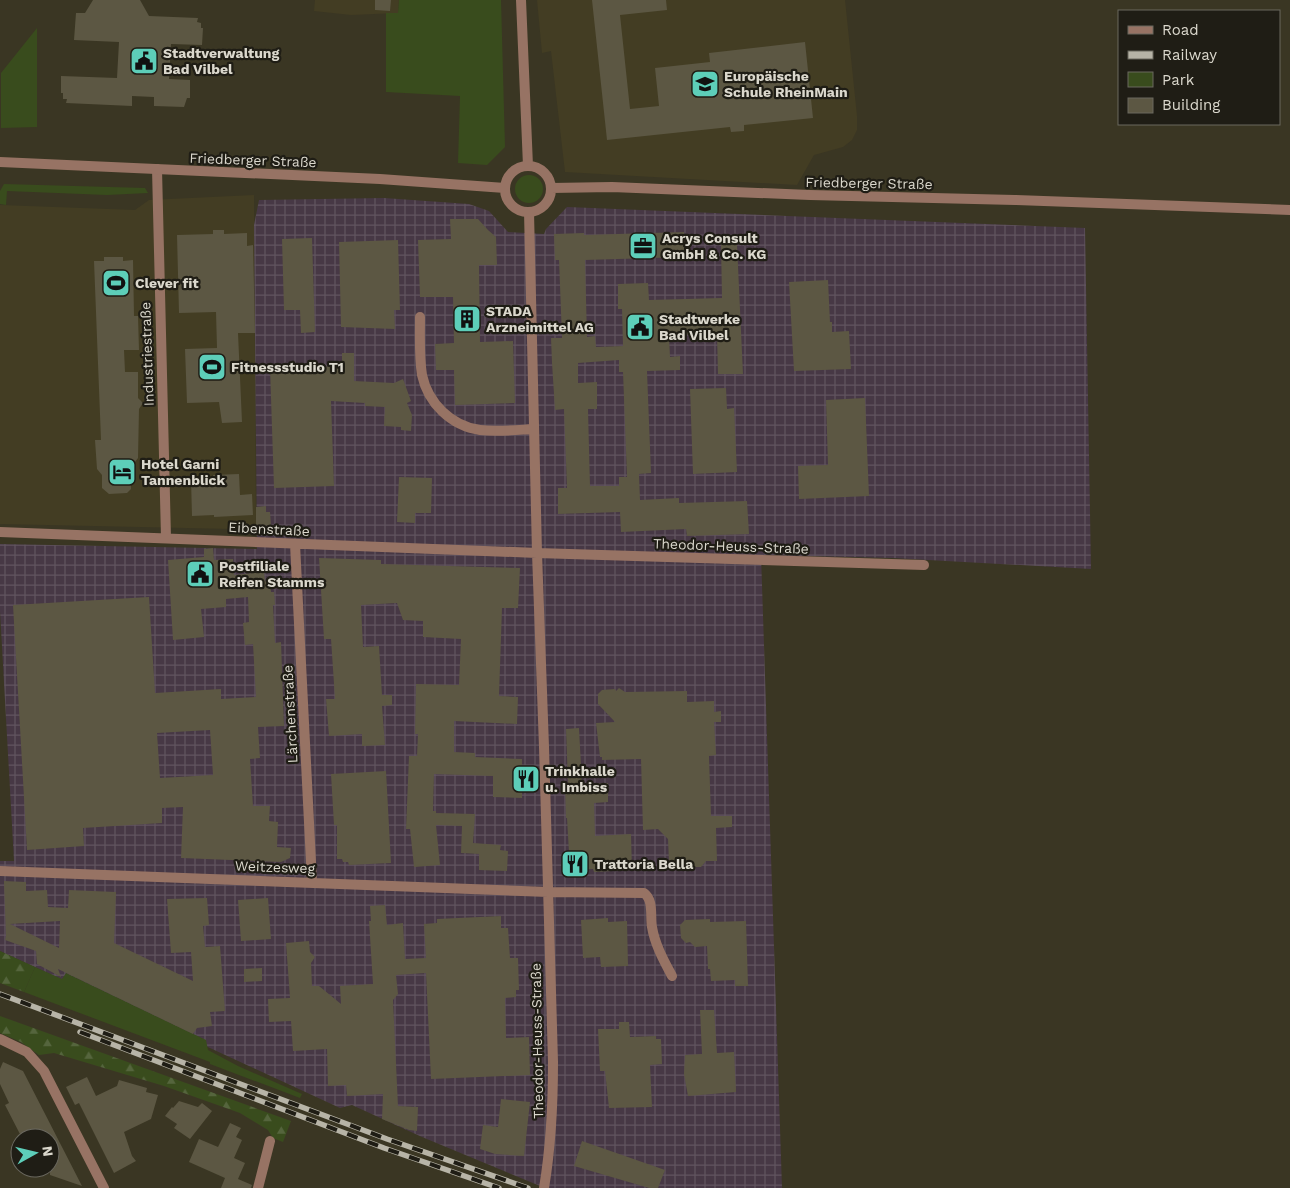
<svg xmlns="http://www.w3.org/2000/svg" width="1290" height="1188" font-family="'Work Sans',sans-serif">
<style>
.built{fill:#433d23}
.industrial{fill:url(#industrial-grid)}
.green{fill:#394c1d}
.forest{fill:url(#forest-firs)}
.building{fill:#5c5743;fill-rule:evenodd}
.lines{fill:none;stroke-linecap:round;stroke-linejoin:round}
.minor{stroke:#977364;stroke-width:10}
.tertiary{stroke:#977364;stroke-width:10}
.rail-casing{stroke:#b7b4a7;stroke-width:5.5}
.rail{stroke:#1f1d15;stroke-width:4;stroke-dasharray:11;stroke-linecap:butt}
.labels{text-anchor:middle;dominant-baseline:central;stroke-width:4.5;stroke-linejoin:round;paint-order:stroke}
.poi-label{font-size:14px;font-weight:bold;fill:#dbd8cd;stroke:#1f1d15;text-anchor:start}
.street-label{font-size:14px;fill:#dbd8cd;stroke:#1f1d15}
</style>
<defs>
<pattern id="industrial-grid" width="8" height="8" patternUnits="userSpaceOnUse" patternTransform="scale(1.25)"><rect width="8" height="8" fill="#473845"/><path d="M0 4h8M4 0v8" fill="none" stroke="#61545f"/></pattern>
<pattern id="forest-firs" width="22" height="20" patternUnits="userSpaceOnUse" patternTransform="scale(1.25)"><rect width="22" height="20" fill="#394c1d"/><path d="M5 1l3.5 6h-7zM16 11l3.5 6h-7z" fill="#55653d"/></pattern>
</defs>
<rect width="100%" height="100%" fill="#3a3623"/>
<path class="built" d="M315 0H399L398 13 351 15 314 11Z
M537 0H845L857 116V130L852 140 843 147 814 155 797 185 565 172 551 51 542 53Z
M254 195 256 525 233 529 0 524V205L135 210 149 200Z"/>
<path class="industrial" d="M384 198 469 204 489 211 508 232 544 234 546 229 567 207 1085 228 1091 569 892 558 761 555 782 1188H545L422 1137 352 1105 340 1108 0 951V861H14L0 611V544L257 549 254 225 259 200Z"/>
<path class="green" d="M399 0H501L505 147 487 165 458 163 460 96 386 92V13H398Z
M37 28V127L1 128V73Z
M515 189a14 14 0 1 1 28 0a14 14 0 1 1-28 0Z
M4 184 145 188 148 193 107 195 7 191 6 205 0 204V191Z
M35 967 62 979 66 973 206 1040 208 1050 238 1066 302 1094 300 1098 210 1064V1062L24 992Z"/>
<path class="forest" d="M0 951 35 967 24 992 0 983Z
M0 1016 291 1121 283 1142 273 1138 268 1130 240 1113 164 1086 54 1053 39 1055 21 1042 0 1033Z"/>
<path class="building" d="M93 0H140L149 16 198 18 197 22 201 23V28H203L202 45 171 44 169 79 190 80V98H187L184 107 154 106V97L132 96V106L66 103 67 99H63V93H61V76L117 78 119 42 74 40 76 13H85Z
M375 0H391L390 11 375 10Z
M592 0H666L667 10 620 15 630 109 659 106 655 68 710 62 709 53 805 42 813 118 744 125V131L731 132 730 127 607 140Z
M450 219H478L488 230 496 237 497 265H479L480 342 513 341 515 403 455 405 454 370H436L435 344 454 343 453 297H420L418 240 451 239Z
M213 230H224V234L247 233V246L253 245 255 333H238L242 422 222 423 219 402 187 403 185 349 217 348 216 312 179 313 177 235 213 234Z
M684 232 685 257 585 260 587 337 595 336 596 347 623 346 622 309H618V284L648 283 649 300 722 298 721 245 737 244 743 374H718L717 334 669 335 670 357 680 356V370L647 371 651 473 639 474 640 500 679 498V503L747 501 749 534 687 536 686 529 621 532 620 512 558 514V488H567L564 409 555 410 552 363 551 338H562L559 260H555L554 234 584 233V235ZM619 360V372H623L627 477H619V486H590L588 409H597V382L578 383V363Z
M312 238 315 332 301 333 300 310H284L282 239Z
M398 240 400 310H394L395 329 341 327 339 242Z
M104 257H123V261L133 260 134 316H138L139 350H124L125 372H138V398L143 403 139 409 138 458 135 462V466H133L134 473H130L131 489 127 493 109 494 102 488V475L97 469 95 440H101L94 261H104Z
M828 280 830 322H832V332L849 331 851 369 794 371 789 282Z
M342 353H354V381L394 383 403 379 411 401 407 403 412 415 411 431 401 430V427L384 426 385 407 365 406V403L331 401 334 486 274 488 270 368 342 366Z
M726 388 727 409 734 408 737 472 693 474 690 389Z
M865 398 869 496 799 499 798 466 828 465 826 400Z
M239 474 240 495 252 494 253 515 214 517V515L192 516 191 479 213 478V475Z
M399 477 432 478 431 513H415V523L397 522Z
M266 506V512H270L271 526 256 525V507Z
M213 548 214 560 233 559 234 575 264 572 265 581H270L271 592H274L275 605H273L275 643 281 642 284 726 258 727 260 758 250 759 253 806H270L269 821 278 822 277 847 291 848 290 858 281 862 181 858 183 807 162 808V823L83 828 84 846 27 850 13 605 149 597 155 693 221 689V699L256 697 253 644 245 645 243 623 249 622 248 597 226 599V607L201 609 204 637 173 640 168 560 204 557V549ZM210 730 213 775 160 778 157 733Z
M319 558 381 560V564L520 568 518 608H502L499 696 518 697 517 724 454 721V752L475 753V757L522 759V798L493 797V776L434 774 433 811H436V813L475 814 473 843 501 845 500 850 508 851 507 871 479 870V854L461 853 462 826 436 825 440 865 414 867 410 829H406L409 756H417L418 734H415L416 684 459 685 461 639 423 637V621L403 620 397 603 361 605 363 647 379 646 382 695H392V705L382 706 385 745 362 746V734L329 736 326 699H335L331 639H324Z
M619 688 625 692 687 691V702L714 701V712L721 711V722H714L716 755 709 756 711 816H732V827L716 828 717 861H706L701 867H695L691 862H669L668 839 658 829 643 830 641 759 602 760V757H600L596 723 615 722 598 704V694L602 690 615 689 616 691Z
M579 728 582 784 608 783V802L594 803 595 836 631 834 632 870 594 872 593 869 570 870 567 818H566L565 784H568L566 729Z
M386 771 391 863 349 865 348 862H343L342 859H337V825H334L331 774Z
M4 881 26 882V891L47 890 48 907 68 908 69 890 116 892 114 943 193 981 191 952 171 953 167 899 207 898 209 925 203 926 205 947 220 946 225 1011 210 1012 212 1026 197 1028 193 1034 58 969 61 977 37 964 36 951 5 940 6 936ZM60 921 59 948 10 924Z
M268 898 271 939 241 941 238 900Z
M385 905 387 925 403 923 405 959 426 958 424 924 437 923V919L501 916V928H508L510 958H518L519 990H516V997L505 998 506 1038 529 1037 530 1075 431 1079 426 973 396 975 398 994 393 1000 398 1106 418 1107 417 1131 409 1130 382 1119 383 1094 347 1096 346 1085 328 1086 327 1049 293 1051 291 1021 269 1022 268 999 290 998 286 943 309 941 310 952 315 957 311 963 312 986H319L341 1004 340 986 373 984 369 921H371L370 906Z
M608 918V922L627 921 628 966 601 967 600 957 583 958 581 920Z
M710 919V922L746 921 748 986H735V980L711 981 710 969H708L707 946 695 947 690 942 686 943 681 938 680 925 685 920Z
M262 968V981L244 982V969Z
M700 1010H714L717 1053 734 1052 736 1092 688 1096 684 1074 685 1055 702 1054Z
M619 1022H629L630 1037 656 1036V1039H661L662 1064 650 1065 652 1107 609 1108 605 1071H600L598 1029H619Z
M3 1062 23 1071 82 1186 50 1175V1138H22L5 1105 9 1103 0 1084V1069Z
M87 1077 96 1096 117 1086 119 1080 147 1088 146 1092 158 1095 151 1119 124 1132 132 1156 136 1161 114 1173 79 1103 75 1105 66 1087Z
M501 1099 530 1102 524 1156 495 1154 480 1149 483 1125 498 1127Z
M179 1101 198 1107 202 1103 212 1111 190 1139 174 1128 177 1124 165 1116 172 1107 173 1108Z
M230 1123 241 1128 236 1137 242 1140 234 1158 245 1163 238 1179 252 1185 251 1188H221L225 1178 189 1162 199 1139 218 1147Z
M582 1141 665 1170 658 1188H649L574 1166Z"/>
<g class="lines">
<path class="minor" d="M157 169 166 538
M529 212 537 553 544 747 553 1062C553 1105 551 1146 544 1188
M420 317C420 336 419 356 422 375 428 403 451 426 480 430 497 432 516 430 533 429
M0 532 537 553 924 565
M295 544 312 882
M0 871 548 892 644 893C654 900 650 917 652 927 655 945 664 961 672 976
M0 1039 27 1052 44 1071 104 1188
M258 1188 270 1141"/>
<path class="tertiary" d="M521 0 528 166
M0 162 380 179 505 188
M505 189a23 23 0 1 1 46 0a23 23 0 1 1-46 0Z
M551 188 612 187 810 195 1015 200 1290 210"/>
<defs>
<path id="rail" d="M0 994 387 1139 528 1188
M80 1032 384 1148 499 1188"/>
</defs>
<use href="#rail" class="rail-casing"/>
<use href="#rail" class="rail"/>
</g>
<defs>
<symbol id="civic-square" viewBox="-11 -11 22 22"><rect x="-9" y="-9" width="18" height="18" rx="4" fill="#5dceb9" stroke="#1f1d15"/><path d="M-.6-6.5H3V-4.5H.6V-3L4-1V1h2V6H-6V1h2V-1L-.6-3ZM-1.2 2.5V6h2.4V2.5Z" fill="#111"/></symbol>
<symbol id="school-square" viewBox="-11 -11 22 22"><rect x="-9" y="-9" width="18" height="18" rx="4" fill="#5dceb9" stroke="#1f1d15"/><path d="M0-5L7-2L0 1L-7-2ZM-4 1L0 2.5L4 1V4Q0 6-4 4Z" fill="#111"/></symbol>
<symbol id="office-square" viewBox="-11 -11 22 22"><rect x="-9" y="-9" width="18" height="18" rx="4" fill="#5dceb9" stroke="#1f1d15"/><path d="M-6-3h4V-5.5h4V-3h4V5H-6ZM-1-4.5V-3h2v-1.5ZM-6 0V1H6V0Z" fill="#111"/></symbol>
<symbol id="stadium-square" viewBox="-11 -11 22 22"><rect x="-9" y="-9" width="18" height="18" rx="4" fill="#5dceb9" stroke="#1f1d15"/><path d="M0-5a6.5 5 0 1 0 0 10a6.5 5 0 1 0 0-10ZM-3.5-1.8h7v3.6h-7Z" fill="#111"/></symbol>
<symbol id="building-square" viewBox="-11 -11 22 22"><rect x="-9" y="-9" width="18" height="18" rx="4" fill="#5dceb9" stroke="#1f1d15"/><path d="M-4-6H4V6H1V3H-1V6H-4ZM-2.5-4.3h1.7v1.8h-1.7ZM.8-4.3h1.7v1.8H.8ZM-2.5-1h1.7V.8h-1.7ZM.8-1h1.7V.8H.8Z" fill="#111"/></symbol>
<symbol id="hotel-square" viewBox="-11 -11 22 22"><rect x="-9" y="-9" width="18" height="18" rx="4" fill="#5dceb9" stroke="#1f1d15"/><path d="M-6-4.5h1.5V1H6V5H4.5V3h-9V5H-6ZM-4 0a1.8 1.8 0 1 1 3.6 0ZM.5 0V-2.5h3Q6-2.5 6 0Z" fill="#111"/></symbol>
<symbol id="restaurant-square" viewBox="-11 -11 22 22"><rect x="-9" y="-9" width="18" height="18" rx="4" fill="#5dceb9" stroke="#1f1d15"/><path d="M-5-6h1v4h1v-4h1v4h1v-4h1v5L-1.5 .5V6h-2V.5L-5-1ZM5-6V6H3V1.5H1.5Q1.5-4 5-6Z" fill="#111"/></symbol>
</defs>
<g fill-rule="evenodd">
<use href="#civic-square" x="128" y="45" width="32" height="32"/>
<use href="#school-square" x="689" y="68" width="32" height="32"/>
<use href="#office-square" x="627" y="230" width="32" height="32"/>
<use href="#stadium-square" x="100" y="267" width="32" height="32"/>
<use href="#building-square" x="451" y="303" width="32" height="32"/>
<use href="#civic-square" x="624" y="311" width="32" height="32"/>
<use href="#stadium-square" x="196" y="351" width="32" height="32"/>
<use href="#hotel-square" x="106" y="456" width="32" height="32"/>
<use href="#civic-square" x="184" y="558" width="32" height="32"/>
<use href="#restaurant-square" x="510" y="763" width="32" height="32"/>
<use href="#restaurant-square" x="559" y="848" width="32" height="32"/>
</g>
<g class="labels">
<g class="poi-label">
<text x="163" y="53">Stadtverwaltung<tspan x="163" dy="16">Bad Vilbel</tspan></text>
<text x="724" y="76">Europäische<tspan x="724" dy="16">Schule RheinMain</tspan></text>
<text x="662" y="238">Acrys Consult<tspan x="662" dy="16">GmbH &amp; Co. KG</tspan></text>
<text x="135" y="283">Clever fit</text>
<text x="486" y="311">STADA<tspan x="486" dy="16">Arzneimittel AG</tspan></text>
<text x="659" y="319">Stadtwerke<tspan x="659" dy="16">Bad Vilbel</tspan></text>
<text x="231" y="367">Fitnessstudio T1</text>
<text x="141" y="464">Hotel Garni<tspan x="141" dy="16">Tannenblick</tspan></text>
<text x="219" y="566">Postfiliale<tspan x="219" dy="16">Reifen Stamms</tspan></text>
<text x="545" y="771">Trinkhalle<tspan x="545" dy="16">u. Imbiss</tspan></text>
<text x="594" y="864">Trattoria Bella</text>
</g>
<g class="street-label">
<text transform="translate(253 160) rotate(2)">Friedberger Straße</text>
<text transform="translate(869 183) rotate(1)">Friedberger Straße</text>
<text transform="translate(147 354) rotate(-92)">Industriestraße</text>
<text transform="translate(269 529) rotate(3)">Eibenstraße</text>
<text transform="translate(731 546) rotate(2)">Theodor-Heuss-Straße</text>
<text transform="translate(290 714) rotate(-93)">Lärchenstraße</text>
<text transform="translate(275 867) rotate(2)">Weitzesweg</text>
<text transform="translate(537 1041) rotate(-91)">Theodor-Heuss-Straße</text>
</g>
</g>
<rect x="1118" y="10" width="162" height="115" fill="#1f1d15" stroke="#6a685f"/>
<rect x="1128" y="26" width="25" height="8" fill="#977364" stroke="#6a685f"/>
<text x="1162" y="35" font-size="15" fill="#dbd8cd">Road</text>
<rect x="1128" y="51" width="25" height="8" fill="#b7b4a7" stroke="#6a685f"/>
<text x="1162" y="60" font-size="15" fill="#dbd8cd">Railway</text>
<rect x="1128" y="72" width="25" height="15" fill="#394c1d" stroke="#6a685f"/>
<text x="1162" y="85" font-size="15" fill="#dbd8cd">Park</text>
<rect x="1128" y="98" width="25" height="15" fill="#5c5743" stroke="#6a685f"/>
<text x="1162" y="110" font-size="15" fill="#dbd8cd">Building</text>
<g transform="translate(35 1153) rotate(82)"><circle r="24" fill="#1f1d15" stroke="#6a685f"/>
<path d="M0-4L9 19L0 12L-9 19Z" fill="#5dceb9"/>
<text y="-8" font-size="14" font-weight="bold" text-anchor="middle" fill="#dbd8cd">N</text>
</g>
</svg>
